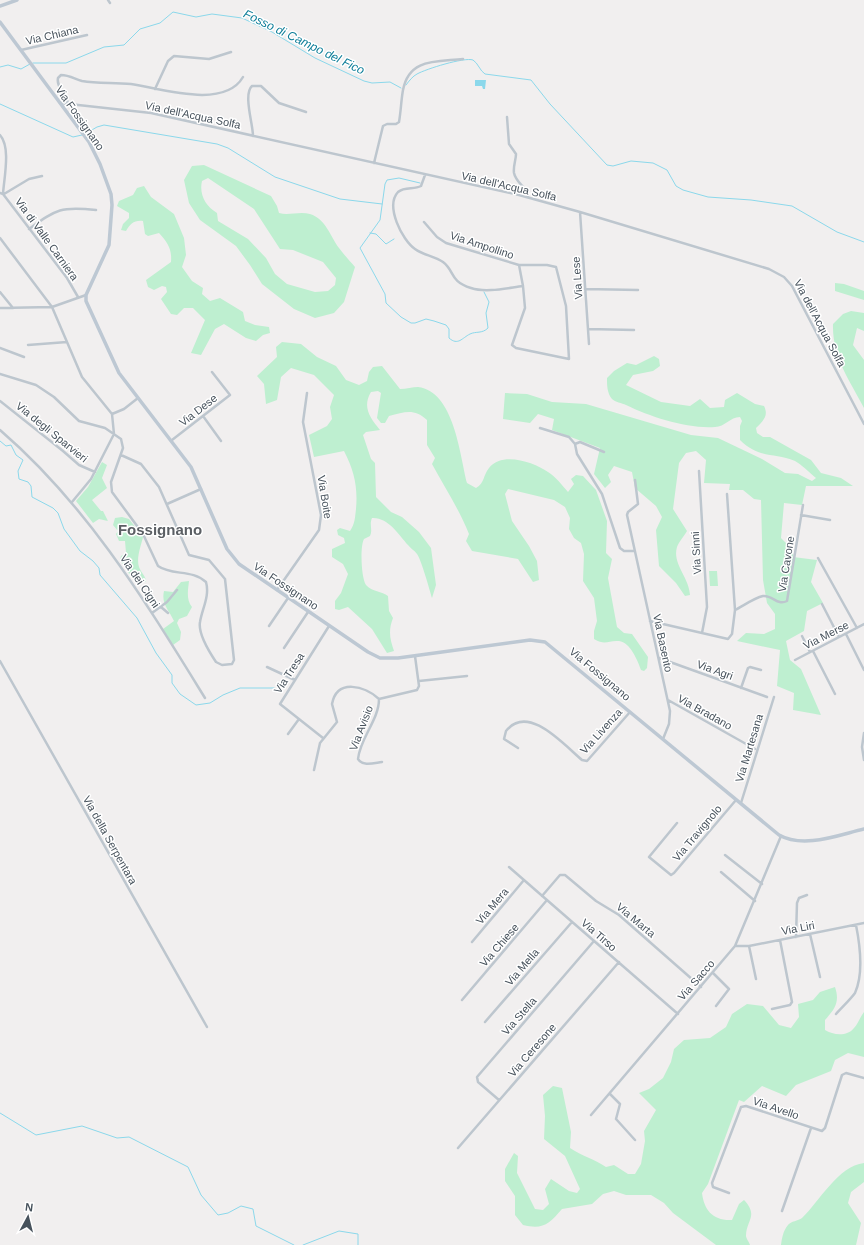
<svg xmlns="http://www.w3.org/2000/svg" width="864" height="1245" font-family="Helvetica,sans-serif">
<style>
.green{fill:#beefd0;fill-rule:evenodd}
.water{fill:#8bd8eb}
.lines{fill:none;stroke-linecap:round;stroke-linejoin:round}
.stream{stroke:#8bd8eb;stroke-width:1}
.street{stroke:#bdc6ce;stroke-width:2.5}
.secondary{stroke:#bdc8d3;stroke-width:3.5}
.labels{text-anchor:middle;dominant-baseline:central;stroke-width:3;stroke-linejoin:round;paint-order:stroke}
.street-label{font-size:11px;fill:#47525c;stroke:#fff}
.water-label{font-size:12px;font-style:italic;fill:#0e7e99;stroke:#fff}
.district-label{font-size:15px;font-weight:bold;fill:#5b5f64;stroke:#fff}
</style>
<rect width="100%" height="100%" fill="#f1efef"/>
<path class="green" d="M204 165 271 196 277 206 279 213C289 216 299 211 310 214 326 219 330 236 339 248 344 255 350 261 355 267L344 302 334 313 315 318 294 309 262 284 250 265 236 246 200 220 189 203 184 180 192 166ZM208 178 254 209 280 249 293 250 323 262 336 278 335 285 328 291 315 292 287 284 275 274 266 258 248 239 218 221 217 213C205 206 199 194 202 181Z
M144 186 151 197 174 214 184 238 186 255 182 267 192 281 203 288 202 294 210 301 220 298 243 312 245 321 255 325 269 327 270 333 263 335 256 341 246 338 224 324 215 329 201 355 191 353 205 320 193 308H184L177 315 171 314 161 299 167 292 166 287 162 286 154 290 148 287 146 280 171 262C172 249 168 243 159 233L148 236 145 234 143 221C134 220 130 224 126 231L121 230 123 224 129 218V213L117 206 119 201 133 195 137 188Z
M835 283 844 284 864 291V300L835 291Z
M851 311 864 313V331L857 328 853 345 864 360V408C849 379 832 357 833 324L843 314Z
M282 342 301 344 317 357 336 366 346 380 359 385 367 381 369 372 373 367 382 366 400 389C406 389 413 387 418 387 454 391 460 455 467 483L476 488C485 483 483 475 489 468 502 451 534 462 548 472 556 477 562 485 568 492L574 484 571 479 576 475 583 476 596 490 607 521 606 553 612 559 608 578 617 627 624 633 632 634 648 657 647 668 644 671 641 670C638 661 630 642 619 641 608 640 606 646 594 639V631L597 621 594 598 583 581 584 554 581 543 574 538 569 529 570 518 565 507 554 500 508 489 505 494 512 521 529 546 537 561 539 580 533 582 518 559 472 551 466 541 469 534C459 509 445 488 432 464L435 458 427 445V420C414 408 405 412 389 416L385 423H381L377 418 381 393 378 391 371 392C362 407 370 418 380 430L366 432 363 435 371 459 375 463 376 497 391 512 402 517 419 532 431 548 436 585 432 598C430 591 421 559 417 554 414 550 410 548 408 545 399 535 388 517 372 518 369 525 373 530 370 536L364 539C360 546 361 577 366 585 372 592 382 591 388 596L389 611 393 618C388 631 390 639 394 651L387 653 372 629 348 607 339 610 335 609V601L341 593 348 574 343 564 332 557V549L345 543 344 538 338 535 337 530 340 528 350 531C355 524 355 517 356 509 358 487 354 470 344 451L314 457 309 435 327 426 332 419 330 407 334 395 314 375 291 368 281 377 277 400 266 404 264 384 257 376 277 357 276 347Z
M654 356 659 359 660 366 653 371 633 375 626 385 661 402 690 406 700 399 710 408 724 407 725 400 737 393 755 404 764 406C769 416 763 421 756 428L757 433 763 437H770L811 460 821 473 841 478 853 486H806L802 505 784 503 781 538 793 550V557L817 560 811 582 823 603 807 611 804 631 786 641 790 660 801 669 821 715 793 710 794 693 777 686 780 650 737 641 746 633 764 634 775 629V614L767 603 763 580 761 500 754 499 743 490H729L730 484 704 483 706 460 696 451 686 453 679 463 673 509 687 531C684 536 679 542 677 547 672 564 689 577 690 595L685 596 676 583 659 566 656 530 662 517 656 506 635 488 632 472 614 466 608 475 611 482 605 488 594 474 600 448 552 430 554 419 538 414 530 423 503 419 505 393 527 394 552 402 586 404 691 435 718 438 762 459 785 473 798 474 812 481 816 478C810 473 801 464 795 461 774 452 759 459 740 440V426L742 421 740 417C730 417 725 427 715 427 687 429 651 417 626 405 622 403 615 402 612 399 607 393 607 385 607 378L614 371 627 363 636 365Z
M102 462 107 465 102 478 107 488 92 500 101 511H103L108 521 99 519 93 523 76 501 88 487Z
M122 517 129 519 143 537C141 546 136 558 139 567 141 573 146 576 146 582L132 578 120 560 121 556 126 553 125 541H119L116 534 118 531 113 525 115 518Z
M709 571H717L718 586H710Z
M189 581C188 590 186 600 192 607L187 616 179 619 177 623 181 632 180 640 173 645 163 629 174 621C169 610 161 604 164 591L173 592 181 582Z
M835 987C840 1002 835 1009 825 1020V1030C833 1035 847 1037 854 1028 858 1024 860 1017 864 1012V1057L848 1053 835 1060 831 1071 796 1085 786 1096 762 1086 744 1102 739 1100 708 1184 702 1193C704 1210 713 1221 732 1220L739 1204 744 1200C759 1216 746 1220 746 1236 746 1238 749 1242 750 1245H716L673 1213 664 1203 651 1195H626L614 1191 603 1194 592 1204 562 1209C549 1224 543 1230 523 1225L515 1215V1196L505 1181V1169L514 1153 518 1156 517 1173 535 1209 543 1210 549 1204 545 1189 551 1179 569 1191 577 1193 580 1189 565 1156 544 1139 545 1116 543 1095 553 1086 562 1088 571 1132 570 1148C582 1156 594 1159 606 1167L614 1165 628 1174H635L641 1164 645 1141 644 1131 656 1110 639 1093 649 1089 663 1078 671 1062 674 1049 684 1040 710 1038 726 1027 732 1014 747 1004 763 1006 779 1025 791 1028 799 1017 798 1004 813 1000 820 992Z
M864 1163V1182L851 1192 848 1203 861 1223 856 1245H781C782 1238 783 1231 788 1225 791 1221 798 1221 802 1218 819 1202 838 1166 864 1163Z"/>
<path class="water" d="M475 80H486L485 89H483L482 86H475Z"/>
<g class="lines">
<path class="stream" d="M33 63H66L104 47 124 45 140 29 160 23 173 12 196 17 212 14 242 18 272 32 315 58 364 81 372 83 390 82 401 88
M0 67 8 65 21 69 30 64
M406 85C409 81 413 76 417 74 426 69 464 57 473 60 478 63 480 71 485 74L531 80 550 104 607 165 613 166 631 161 653 163 667 170 676 186 683 190 708 197 751 200 792 206 837 232 864 242
M0 104 73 137 82 135
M85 134 97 127 104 125 217 144 228 148 275 177 340 199 382 204
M420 183 399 178 387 180 385 184 380 220 360 248 385 294 386 303 401 317 411 323H415L426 319 434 321 446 325 449 329V338C458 346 462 338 470 334 476 331 482 334 488 328L486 313 489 302 484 292
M370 233 376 234 386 244 394 239
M0 441 6 446 11 445 16 455 23 460 18 471 19 479 28 482 31 486 32 497 53 508 58 513 64 529 80 551 93 561 99 568 100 575 137 618 156 653 172 675V683L180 694 196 705 210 703 223 695 240 688H274
M0 1113 36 1135 82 1126 117 1138 129 1137 188 1167 201 1195 218 1215 228 1213 241 1206 253 1209 256 1226 294 1245
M303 1245 339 1231 358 1234V1245"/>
<path class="street" d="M108 0 110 3
M21 50 87 35
M155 89 168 61 174 56 209 59 231 52
M60 103 151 113 519 195 580 212 769 269 784 277 792 286 864 424
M68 104C67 94 56 88 58 78L61 75C69 75 75 79 82 81 98 84 115 82 131 84 159 88 224 110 243 77
M507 117 509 144 516 154C516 160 513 166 514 173 516 183 527 187 528 197
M0 135C11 147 4 178 3 194
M253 136C253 124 243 94 252 86H261L279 103 306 112
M374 163 383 126 387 124H396L399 122C401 111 401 101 403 90 409 58 436 62 463 59
M425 175 421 186C414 190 405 186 398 192 385 206 402 240 415 249 423 255 434 256 443 262 455 271 449 281 471 288 486 293 507 288 523 286L519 265
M0 193 3 194 67 278 78 297
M4 194 29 179 42 176
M580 212 589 344
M424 222 437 237 446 243 519 265H547L556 267 566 306 569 359 516 348 512 345 525 308 523 286
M29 229C57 209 61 206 96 210
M0 238 52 307 82 377 112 414
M585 289 638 290
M0 292 13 308
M0 308 52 307 86 295
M588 329 634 330
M28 345 67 342
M0 348 24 357
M0 374 36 385 54 397 79 421 105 428 121 439 123 448 111 482 112 492 143 534 158 566C172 576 192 569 206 582 210 596 202 609 200 622 198 633 210 653 216 662L222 665 232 664 234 660 225 579 209 560 189 555 159 487 141 464 121 455
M0 401 63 451 79 465 95 472
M203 416 221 441
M540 428 569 437 575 444
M0 430C88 506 145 601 205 698
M172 440 230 395 212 372
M604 452 580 442 575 444 577 454 602 494 620 548 624 551H634
M699 471 707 607 702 633
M635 480 638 504 628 512 627 515 670 711 669 724 663 739
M727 494 735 610
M72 502 91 479 114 434 112 414 124 409 138 398
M167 504 201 489
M801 515 830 520
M818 558 857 628
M277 590 319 530 321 515 303 422 307 393
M822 604 839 637
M161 607 168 613
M152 613 167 602 177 590
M650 621 728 639 732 634 735 610C743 606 754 598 763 596 773 595 777 606 787 601L803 505
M269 626 288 598
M846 634 864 670
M802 636 810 652
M284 648 308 612
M813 651 835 694
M659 658 767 697
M795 660 864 624
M0 661 207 1027
M267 667 295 680
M419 681 467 676
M741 688 748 668 750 667 761 670
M379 699C379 720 360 738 358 759 363 767 374 763 382 762
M668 700 755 749
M864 733 862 747 864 760
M288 734 299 719
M323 738 280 704 329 626
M518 748 504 739 506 731C528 703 564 745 582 760L587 761 630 712
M314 770 320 743 337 722 332 704C337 678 365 686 379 699L417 690 419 686 415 656
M741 803 774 697
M677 823 649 857 671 875 674 873 736 800
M725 855 762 884
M509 867 678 1014
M721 872 755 901
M542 896 560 875H565L596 901 619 915 701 987
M810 934 820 977
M796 937 797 903 799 898 807 895
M472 942 524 880
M735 946H749L864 923
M749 946 756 979
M713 973 729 989 716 1006
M462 1000 547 900
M772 1009 790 1005 792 1002 780 940
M836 1014C842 1007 850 1000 855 993 864 973 860 945 856 925
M485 1022 572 922
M610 1094 620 1104 616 1119 635 1140
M499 1100 478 1082 477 1077 594 941
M591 1115 735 946 781 836
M458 1148 619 962
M729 1193 713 1187 712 1183 741 1107 746 1106 822 1131 825 1128 842 1075 846 1073 864 1078
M782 1211 811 1128"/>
<path class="secondary" d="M0 6 17 0
M0 22 89 142 100 164 111 194 112 205 109 245 86 295V301L119 373 191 467 227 549 239 564 368 652 380 658H398L530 640 545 642 779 835C804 849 838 835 864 829"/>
</g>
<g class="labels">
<g class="street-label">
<text transform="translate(52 35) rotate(-13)">Via Chiana</text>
<text transform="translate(193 115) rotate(12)">Via dell'Acqua Solfa</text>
<text transform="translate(80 118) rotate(55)">Via Fossignano</text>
<text transform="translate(509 186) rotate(13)">Via dell'Acqua Solfa</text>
<text transform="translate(47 239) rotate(54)">Via di Valle Carniera</text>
<text transform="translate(482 245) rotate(18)">Via Ampollino</text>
<text transform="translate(577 278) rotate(-94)">Via Lese</text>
<text transform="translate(820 323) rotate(62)">Via dell'Acqua Solfa</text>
<text transform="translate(198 410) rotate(-38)">Via Dese</text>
<text transform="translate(52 432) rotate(39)">Via degli Sparvieri</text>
<text transform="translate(325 497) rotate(81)">Via Boite</text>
<text transform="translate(696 553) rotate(-93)">Via Sinni</text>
<text transform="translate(786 564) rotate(-81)">Via Cavone</text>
<text transform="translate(140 581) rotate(56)">Via dei Cigni</text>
<text transform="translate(286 586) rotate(34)">Via Fossignano</text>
<text transform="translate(826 635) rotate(-27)">Via Merse</text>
<text transform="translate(663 643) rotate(78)">Via Basento</text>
<text transform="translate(715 670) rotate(20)">Via Agri</text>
<text transform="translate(289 673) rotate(-57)">Via Tresa</text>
<text transform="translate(600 674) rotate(40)">Via Fossignano</text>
<text transform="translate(705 712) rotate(29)">Via Bradano</text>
<text transform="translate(361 728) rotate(-69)">Via Avisio</text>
<text transform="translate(601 731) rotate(-48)">Via Livenza</text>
<text transform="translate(749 748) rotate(-73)">Via Martesana</text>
<text transform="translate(697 833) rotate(-50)">Via Travignolo</text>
<text transform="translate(110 840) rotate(61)">Via della Serpentara</text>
<text transform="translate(492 906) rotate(-50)">Via Mera</text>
<text transform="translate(636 920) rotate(40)">Via Marta</text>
<text transform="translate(798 928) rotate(-11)">Via Liri</text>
<text transform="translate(599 935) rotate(41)">Via Tirso</text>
<text transform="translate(499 945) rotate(-49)">Via Chiese</text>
<text transform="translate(522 967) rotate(-49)">Via Mella</text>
<text transform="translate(696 980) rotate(-49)">Via Sacco</text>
<text transform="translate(519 1016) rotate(-49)">Via Stella</text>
<text transform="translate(532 1050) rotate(-49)">Via Ceresone</text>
<text transform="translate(776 1108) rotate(19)">Via Avello</text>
</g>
<g class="water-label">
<text transform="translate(304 42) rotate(26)">Fosso di Campo del Fico</text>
</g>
<g class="district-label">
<text x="160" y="529">Fossignano</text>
</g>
</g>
<g transform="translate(28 1217) rotate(7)" stroke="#ffffff" stroke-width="3" paint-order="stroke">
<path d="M0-3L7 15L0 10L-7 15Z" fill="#47525c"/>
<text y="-6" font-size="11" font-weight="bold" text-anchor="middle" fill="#47525c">N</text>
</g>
</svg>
